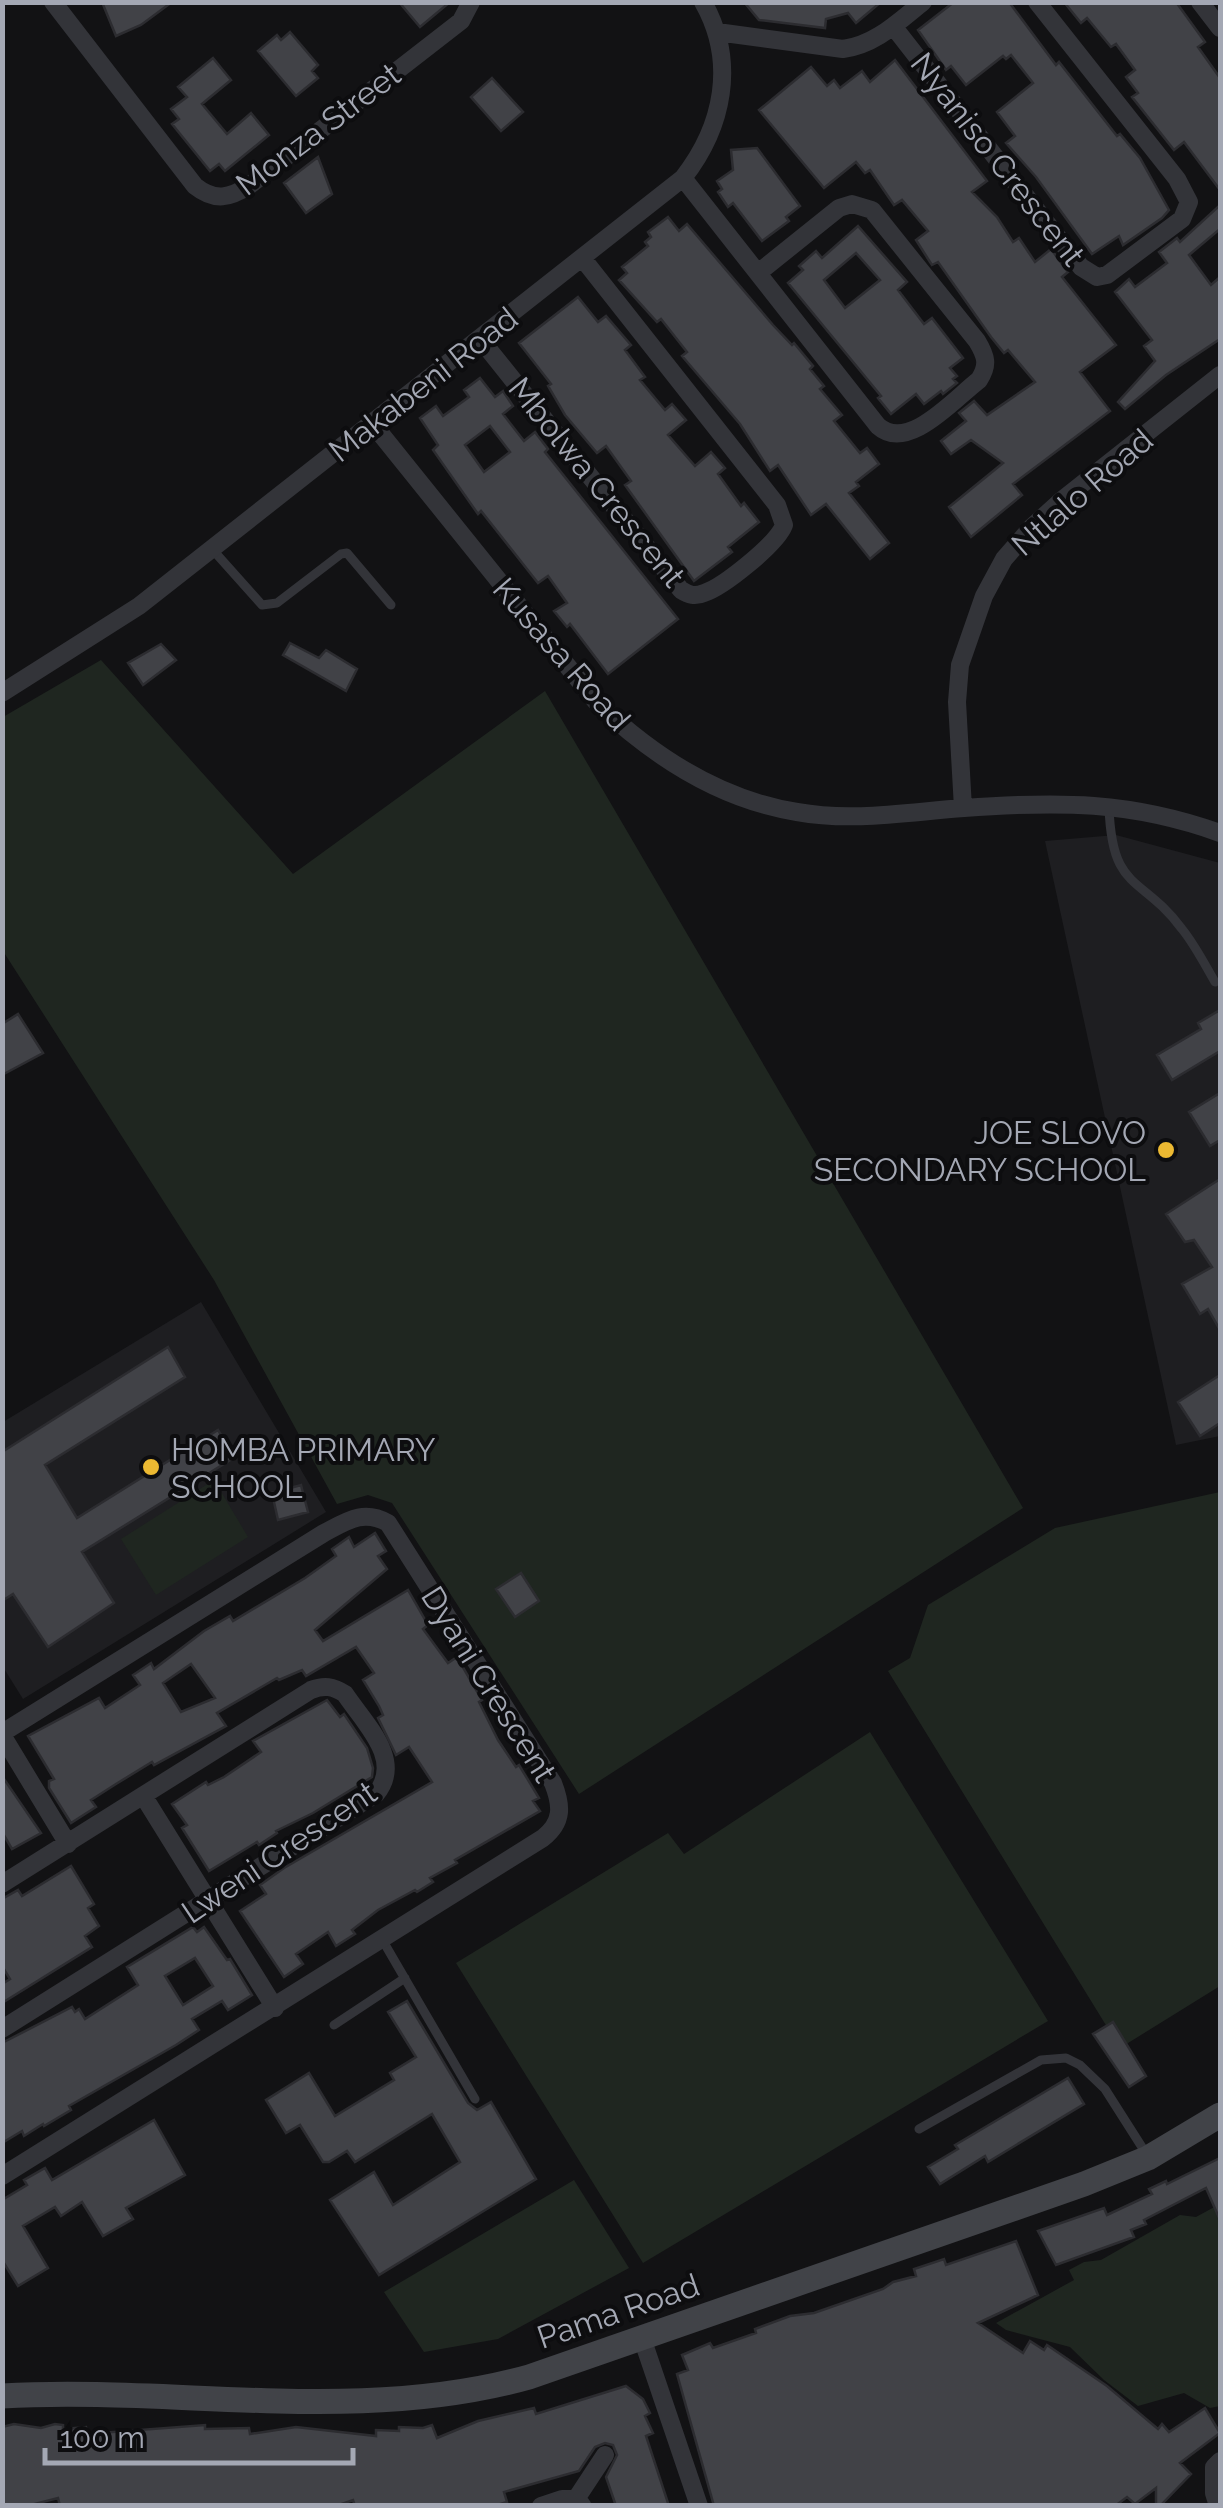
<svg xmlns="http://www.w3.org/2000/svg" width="1223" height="2508" font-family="Raleway,sans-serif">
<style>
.built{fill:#1e1e21}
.green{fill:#1f2620}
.building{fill:#414247;stroke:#2c2c30;stroke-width:2.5;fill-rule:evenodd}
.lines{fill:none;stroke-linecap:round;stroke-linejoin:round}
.lane{stroke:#333439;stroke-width:9}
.street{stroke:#333439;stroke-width:18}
.secondary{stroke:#414348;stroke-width:25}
.poi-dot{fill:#ecb932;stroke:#0d0d0f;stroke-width:4}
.labels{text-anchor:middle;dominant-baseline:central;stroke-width:8;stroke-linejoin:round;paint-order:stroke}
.street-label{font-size:32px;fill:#a4a8b4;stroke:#0d0d0f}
.poi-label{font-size:32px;fill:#a4a8b4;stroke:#0d0d0f;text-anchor:end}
</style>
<rect width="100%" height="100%" fill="#121214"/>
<path class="built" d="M1116 835 1220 863V1436L1176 1445 1045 841Z
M201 1302 326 1512 23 1699 3 1667V1422Z"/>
<path class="green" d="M101 660 293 874 545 691 1023 1508 579 1794 392 1503 368 1495 337 1504 214 1280 3 951V717Z
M214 1480 248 1537 156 1595 121 1539Z
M1220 1492V1986L1120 2048 888 1671 910 1658 928 1605 1055 1528Z
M870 1732 1048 2021 643 2263 456 1963 668 1833 684 1854Z
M574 2180 629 2268 498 2339 424 2352 384 2292Z
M1218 2205 1220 2206V2406L1210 2408 1184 2393 1138 2406 1104 2380 1070 2347 1006 2330 996 2323 1074 2280 1069 2270 1084 2262 1101 2260 1180 2215 1196 2217Z"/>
<path class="building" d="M102 2H172L141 25 116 36Z
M399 2H450L420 27Z
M744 2H881L856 23 848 13 826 19 825 28 759 20Z
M954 2H1009L1056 65 1059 62 1117 136 1120 134 1140 158 1169 210 1162 218 1123 245 1119 236 1092 254 1036 177 1006 143 1015 136 997 112 1033 83 1011 55 1006 59 1003 56 966 85 951 66 946 70 918 30Z
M1064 2H1176L1205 42 1198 47 1220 78V190L1184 142 1174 150 1132 97 1138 93 1126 77 1135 70 1116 44 1111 47 1087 18 1081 23Z
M290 32 318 65 312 71 318 78 296 96 258 51 277 35 281 40Z
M213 58 231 80 202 104 227 134 251 113 269 135 225 171 219 164 210 171 172 124 179 119 171 109 187 97 178 87Z
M895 60 987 181 972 192 997 217 1013 242 1019 238 1035 262 1051 249 1068 272 1062 277 1116 345 1080 372 1110 411 1013 484 1022 495 971 537 949 507 1003 463 971 440 951 454 941 441 966 421 959 413 974 401 987 415 1035 382 1008 350 1004 353 991 337 938 262 932 265 930 262 916 240 928 231 902 200 894 205 870 170 865 173 856 162 824 188 759 110 811 67 827 86 834 80 840 88 862 71 870 82Z
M492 78 523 112 501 131 471 97Z
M757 148 800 206 786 217 789 221 762 241 733 203 728 207 718 192 722 189 717 181 733 170 731 150Z
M318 157 332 194 306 213 284 183Z
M1220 205V229L1189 255 1211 285 1220 277V339L1166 375 1125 409 1118 402 1155 361 1144 346 1152 340 1115 292 1129 279 1135 287 1167 263 1159 252 1177 238 1180 242Z
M668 217 679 231 687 224 773 325 792 345 794 343 813 366 810 369 824 386 820 389 842 415 834 421 860 453 867 448 879 464 856 482 859 486 849 493 889 543 870 559 826 504 811 515 778 465 770 471 740 424 682 356 687 352 661 319 657 322 619 280 627 273 622 267 648 246 645 242 651 237 648 232Z
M858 226 907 282 898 290 924 324 932 318 963 358 950 368 957 376 953 379 957 383 943 394 941 391 924 404 916 394 891 414 878 398 881 396 788 283 803 270 799 266 816 251 822 258ZM856 253 880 280 845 308 824 280Z
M578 297 598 322 606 316 631 345 625 350 645 377 640 380 665 410 672 404 686 420 668 435 695 466 711 452 725 468 718 474 741 506 744 503 759 522 728 547 732 552 694 581 625 485 631 481 606 446 597 453 565 415 548 386 551 384 519 343Z
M480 378 495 397 503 391 513 406 503 414 524 441 535 432 548 449 545 452 678 619 608 674 570 624 567 627 554 611 567 603 548 576 538 583 481 511 478 514 433 450 438 445 420 418 436 406 443 416 469 397 464 390ZM490 426 510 452 484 472 465 445Z
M290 643 319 658 326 650 357 669 346 691 283 655Z
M161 644 176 660 143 685 128 663Z
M1220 1010V1051L1172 1080 1157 1055 1201 1029 1198 1023Z
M18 1014 43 1053 2 1075V1024Z
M1220 1093V1140L1210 1146 1189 1112Z
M1220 1179V1330L1208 1309 1200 1314 1182 1284 1212 1267 1194 1240 1185 1242 1166 1214Z
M168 1347 185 1377 45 1465 77 1518 218 1430 235 1457 82 1552 114 1603 48 1647 13 1594 2 1601V1452Z
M1220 1375V1423L1200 1436 1178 1402Z
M301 1485 308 1512 278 1520 272 1493Z
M375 1533 386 1551 378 1556 387 1569 315 1630 323 1641 408 1590 428 1625 423 1629 448 1663 457 1657 482 1700 479 1702 498 1740 516 1767 519 1765 539 1798 533 1801 540 1811 455 1860 457 1863 430 1878 433 1882 417 1892 415 1890 378 1910 352 1930 355 1934 336 1946 328 1932 296 1954 303 1964 284 1977 240 1911 266 1894 260 1885 284 1868 432 1782 409 1747 396 1755 378 1718 383 1715 379 1706 363 1680 374 1673 356 1647 306 1676 302 1670 279 1680 277 1678 217 1713 226 1726 154 1765 152 1762 116 1784 91 1800 96 1807 71 1823 49 1788V1781L54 1779 28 1736 99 1698 105 1708 140 1685 133 1675 151 1663 154 1669 204 1631 230 1616 233 1621 305 1578 336 1556 332 1549 349 1537 354 1547ZM191 1664 215 1698 181 1712 163 1683Z
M521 1573 539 1601 515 1617 496 1589Z
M327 1700 340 1717 344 1714 367 1748 373 1768 372 1777 313 1813 276 1831 277 1833 259 1845 257 1842 209 1871 182 1828 187 1825 172 1804 206 1782 208 1785 224 1777 261 1752 253 1741Z
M2 1776 41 1833 12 1849 2 1832Z
M71 1866 94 1904 88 1908 99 1926 85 1936 92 1947 2 2003V1984L10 1979 2 1966V1899L18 1890 22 1896Z
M193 1927 197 1932 204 1927 227 1960 230 1959 252 1995 228 2010 222 2001 192 2019 199 2030 176 2045 69 2106 71 2110 44 2126 43 2124 24 2136 22 2131 2 2143V2043L72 2007 75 2012 79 2009 85 2019 138 1985 127 1967ZM195 1958 213 1986 183 2005 165 1976Z
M407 2001 468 2103 477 2110 491 2102 536 2179 379 2275 330 2200 374 2172 393 2205 460 2162 432 2114 355 2162 347 2151 329 2162H323L300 2125 286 2133 266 2100 309 2073 335 2116 394 2080 390 2073 416 2057 388 2012Z
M1113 2022 1146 2076 1129 2087 1093 2034Z
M1068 2078 1084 2104 988 2162 985 2156 940 2184 928 2167 958 2149 955 2145Z
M154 2120 185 2175 126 2208 133 2219 103 2236 82 2202 61 2216 55 2207 23 2226 48 2268 18 2286 2 2260V2200L27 2185 24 2180 45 2168 52 2180Z
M1220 2158V2220L1206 2188 1144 2220 1146 2224 1131 2230 1134 2237 1056 2265 1038 2231 1104 2208 1107 2215 1152 2194 1149 2189 1166 2181 1167 2184Z
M1016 2241 1038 2295 978 2323 1023 2353 1030 2341 1044 2350 1047 2345 1107 2386 1158 2429 1162 2424 1169 2432 1205 2408 1220 2433 1180 2463 1191 2474 1160 2506H1156V2488L1135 2504 1127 2497 1115 2506H714L677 2374 688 2370 682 2355 710 2343 713 2348 756 2333 755 2329 790 2316 814 2313 883 2289 893 2282 916 2276 914 2269 944 2259 946 2265Z
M626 2386 643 2399 650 2413 645 2416 653 2433 646 2436 669 2506H616L606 2477 617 2455 613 2445 605 2443 595 2447 579 2471 504 2492 507 2502 494 2506H355L353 2500 336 2506H60L58 2498 27 2506H2V2427L14 2424 41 2428 55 2424 63 2425V2429L86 2427 87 2434 205 2425V2429L249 2428 250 2434 296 2427 376 2436V2430L399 2431V2427L423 2428 432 2425 437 2438 478 2421 534 2408 536 2414Z"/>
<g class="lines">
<path class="lane" d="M212 549 262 605 277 603 341 554 347 553 391 605
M1109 807C1112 893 1141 874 1182 929 1195 945 1205 965 1215 982
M383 1941 475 2099
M334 2025 405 1978
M919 2129 1041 2060 1066 2058 1080 2065 1105 2089 1147 2155"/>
<path class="street" d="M53 2 195 186C215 202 230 198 250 185L461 21 471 2
M1200 2 1220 28
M893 26 1081 267 1097 277 1107 275 1182 219 1189 202 1177 179 1037 2
M717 32 843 49C875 45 898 22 923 2
M683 178 878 426C908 453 954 399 979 380 989 365 986 356 977 341L872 210 852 204 839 208 758 273
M481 340 681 590C689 595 695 597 704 593 723 587 777 544 784 525L777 505 583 259
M372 423 598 704C653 756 721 800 797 812 853 822 908 812 964 808 1058 801 1131 801 1220 833
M2 693 139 606 683 178C723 127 737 62 703 2
M963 808 957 702 960 665 984 596 1004 559 1032 527 1062 500 1220 375
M2 1733 324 1533C347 1521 363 1509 388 1523L553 1783C562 1806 563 1822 543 1838L2 2176
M2 1735 68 1844
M144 1797 275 2008
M2 1884 311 1690C324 1685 333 1686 345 1694 365 1724 404 1760 376 1794L2 2029
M642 2338 699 2506
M576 2499 605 2455
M541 2506 562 2499H576L582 2505
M1218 2506 1214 2493V2467L1220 2461"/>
<path class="secondary" d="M2 2396C177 2386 358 2425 529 2377L1084 2184 1148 2158 1220 2115"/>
</g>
<g class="poi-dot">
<circle cx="1166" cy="1150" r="10"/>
<circle cx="151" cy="1467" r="10"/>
</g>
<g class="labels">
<g class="street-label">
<text transform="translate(318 129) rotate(-37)">Monza Street</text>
<text transform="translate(998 159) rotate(52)">Nyaniso Crescent</text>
<text transform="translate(423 384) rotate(-38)">Makabeni Road</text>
<text transform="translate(597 482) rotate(51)">Mbolwa Crescent</text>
<text transform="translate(1082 492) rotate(-41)">Ntlalo Road</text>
<text transform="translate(562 654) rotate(49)">Kusasa Road</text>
<text transform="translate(489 1684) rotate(58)">Dyani Crescent</text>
<text transform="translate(279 1852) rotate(-34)">Lweni Crescent</text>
<text transform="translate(618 2311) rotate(-19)">Pama Road</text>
</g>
<g class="poi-label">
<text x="1146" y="1132">JOE SLOVO<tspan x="1146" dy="37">SECONDARY SCHOOL</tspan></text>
<text x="171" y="1449" text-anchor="start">HOMBA PRIMARY<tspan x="171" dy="37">SCHOOL</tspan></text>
</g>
</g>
<rect width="1223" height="2508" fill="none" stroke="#a4a8b4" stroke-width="10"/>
<path d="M45 2448v15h308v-15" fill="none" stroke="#a4a8b4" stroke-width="5"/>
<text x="60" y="2448" font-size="30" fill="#a4a8b4" stroke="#0d0d0f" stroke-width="8" paint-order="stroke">100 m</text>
</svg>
